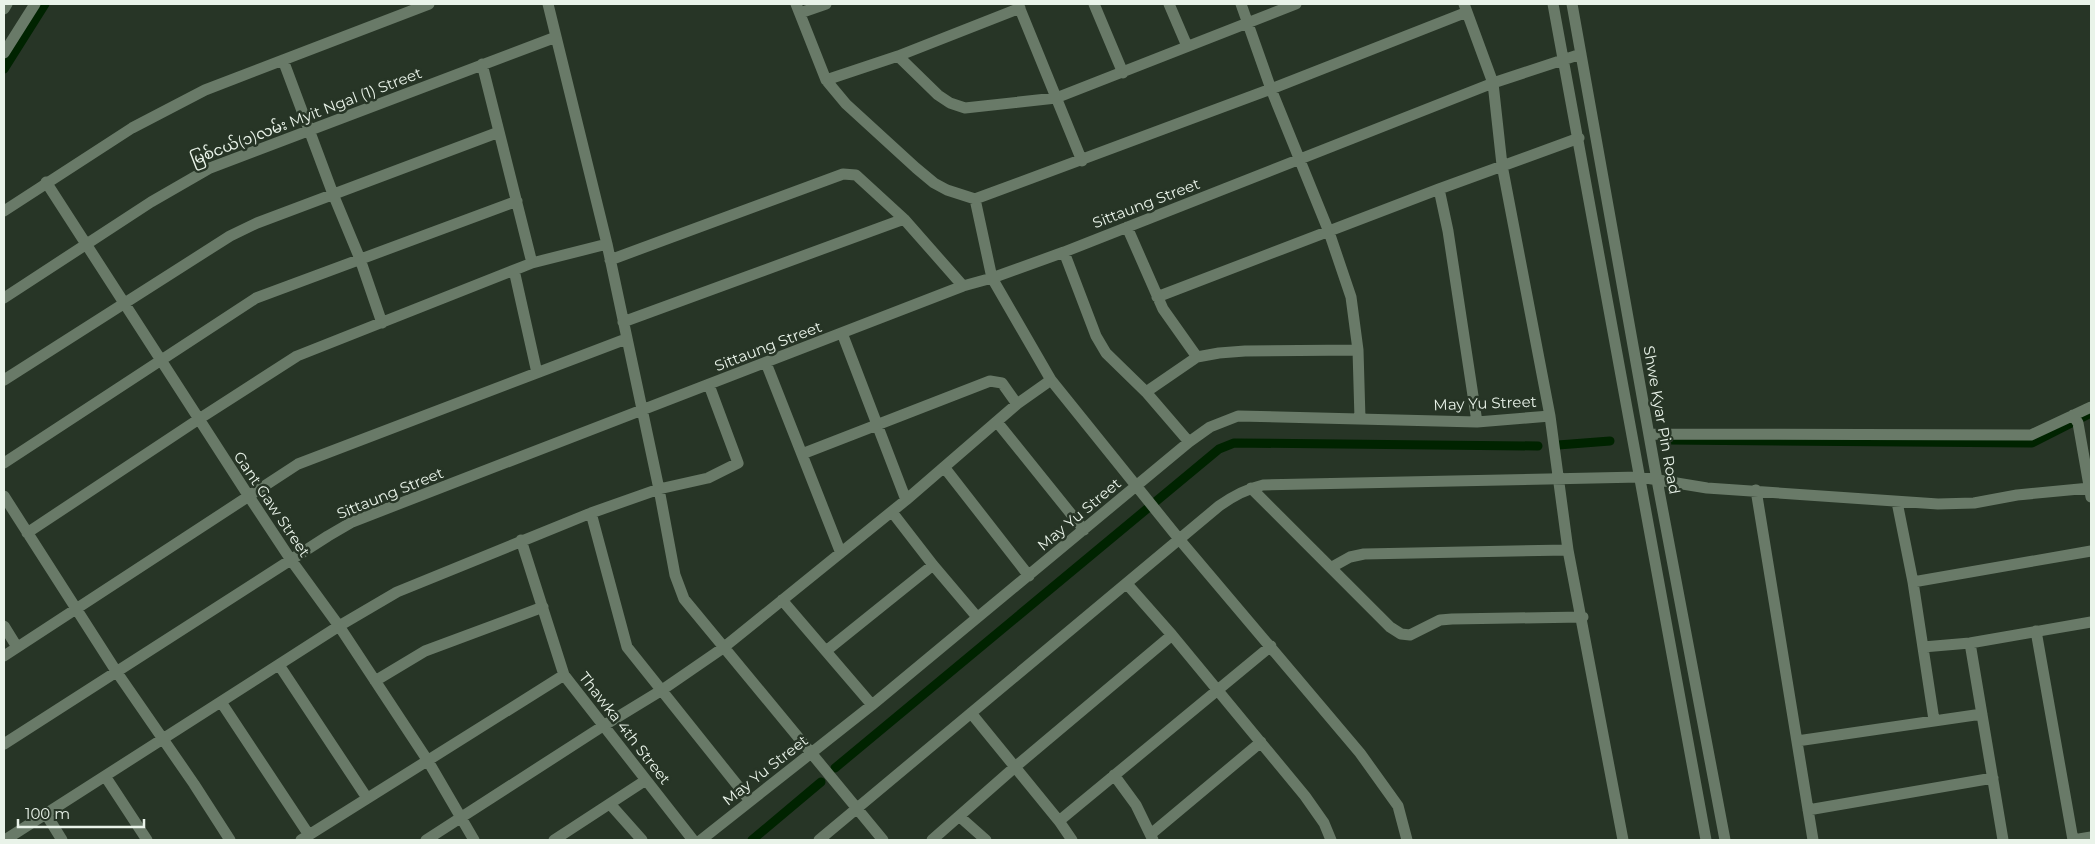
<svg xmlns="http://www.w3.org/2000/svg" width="2095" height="844" font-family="Montserrat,'Noto Sans Myanmar',sans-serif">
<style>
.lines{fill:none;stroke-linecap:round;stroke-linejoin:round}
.canal{stroke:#002300;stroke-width:9}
.minor{stroke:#697a68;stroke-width:11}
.labels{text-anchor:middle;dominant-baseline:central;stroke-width:5;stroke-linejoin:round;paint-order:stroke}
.street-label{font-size:15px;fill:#e9f3e9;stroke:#273526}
</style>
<rect width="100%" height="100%" fill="#273526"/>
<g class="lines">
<path class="canal" d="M4 69 45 4
M1668 440 2032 443 2091 413
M1558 445 1610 441
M835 768 1219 449 1234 443 1538 446
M752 840 821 782"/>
<path class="minor" d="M548 4 607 244 659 489 675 575 684 599 883 840
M796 4 826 80 846 104 916 168 934 183 947 190 975 199 1271 89 1467 12
M1018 4 1082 161
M1094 4 1123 73
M1169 4 1187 46
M1241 4 1271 89 1329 232 1351 297 1358 350 1360 419
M1464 4 1493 83 1502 165 1550 416 1568 550 1623 840
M1553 4 1706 840
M1572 4 1657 480 1725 840
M4 9 7 4
M800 13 826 4
M4 53 35 4
M898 56 938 95 950 103 965 108 1056 98 1296 4
M283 60 333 194 360 259 382 323
M482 64 532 263
M826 80 898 56 1020 8
M46 182 248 495 291 560 339 626 428 761 474 840
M1439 189 1448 231 1477 422
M975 199 992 278 1051 380 1179 539 1360 753 1398 806 1407 840
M4 211 132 128 205 90 429 4
M1127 227 1163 309 1197 357
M1064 252 1096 336 1106 353 1146 392 1189 442
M610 260 843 174 856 175 904 219 963 286
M514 270 537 373
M1157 297 1439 189 1579 138
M4 298 151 202 210 168 556 37
M623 322 904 219
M842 333 906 500
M766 363 840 551
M4 380 230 236 257 223 499 132
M1146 392 1197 357 1219 353 1245 351 1358 350
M2073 415 2078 423 2091 497
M997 422 1084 530
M1650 434 2031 435 2091 407
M802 454 990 381 1002 383 1017 404
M4 463 256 298 517 201
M944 467 1029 576
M1251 488 1390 627 1401 634 1410 635 1440 620 1452 619 1583 617
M1756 490 1813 840
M4 496 116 671 194 784 230 840
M1897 502 1913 582 1934 720
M892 512 933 565 977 617
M591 513 627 647 750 801
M27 533 199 419 297 356 532 263 607 244
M521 540 564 675 693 840
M1332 567 1350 557 1364 554 1568 550
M1913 582 2091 551
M1127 584 1172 635 1305 796 1324 823 1331 840
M782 600 872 705
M4 626 17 647
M2036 631 2073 840
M1970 643 2003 840
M1923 647 1970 643 2091 622
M826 651 933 565
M4 656 298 464 626 339
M279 665 367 798
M375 681 425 651 543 607
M221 702 309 835
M971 713 1059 821 1072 840
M1797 741 1982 714
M4 744 328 536 352 522 963 286 992 278 1064 252 1493 83 1581 54
M1114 775 1136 805 1153 840
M105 776 147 840
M610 804 642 840
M1808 810 1993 778
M46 814 62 840
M960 817 986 840
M1059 821 1271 646
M1151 834 1261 742
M5 840 339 626 397 592 591 513 659 489 708 478 738 463 709 385
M301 840 564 675
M426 840 603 726 662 690 723 648 906 500 1017 404 1051 380
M554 840 646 780
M701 840 872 705 1189 442 1210 427 1238 416 1477 422 1550 416
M819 840 1219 506C1233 496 1246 489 1263 485L1640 477 1707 488 1938 504 1974 503 2017 495 2090 488
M932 840 1015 767 1172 635
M2073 840 2091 837"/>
</g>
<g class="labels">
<g class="street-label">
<text transform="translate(306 116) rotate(-21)">မြစ်ငယ်(၁)လမ်း Myit Ngal (1) Street</text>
<text transform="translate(1146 203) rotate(-21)">Sittaung Street</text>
<text transform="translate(768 346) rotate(-21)">Sittaung Street</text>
<text transform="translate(1485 403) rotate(-2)">May Yu Street</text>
<text transform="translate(1662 420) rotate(80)">Shwe Kyar Pin Road</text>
<text transform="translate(390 493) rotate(-22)">Sittaung Street</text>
<text transform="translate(272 504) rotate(56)">Gant Gaw Street</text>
<text transform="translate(1079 514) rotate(-40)">May Yu Street</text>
<text transform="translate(625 728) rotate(52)">Thawka 4th Street</text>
<text transform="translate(765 770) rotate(-38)">May Yu Street</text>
</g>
</g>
<rect width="2095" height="844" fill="none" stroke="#e9f3e9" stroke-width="10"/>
<path d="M18 819v8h126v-8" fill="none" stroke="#e9f3e9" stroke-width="2.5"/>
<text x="25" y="819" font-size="15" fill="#e9f3e9" stroke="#273526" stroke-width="4" paint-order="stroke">100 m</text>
</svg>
